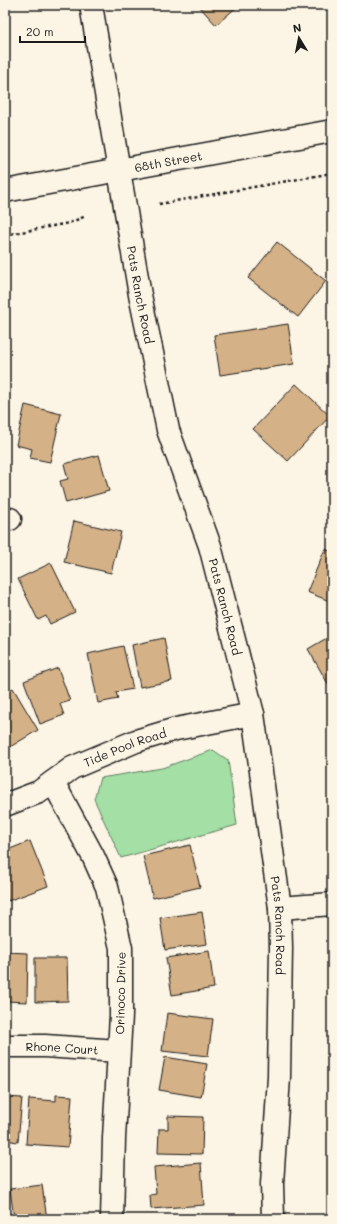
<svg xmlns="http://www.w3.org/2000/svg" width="337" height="1224" font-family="Mali,sans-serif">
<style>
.green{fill:#a4dfa5;stroke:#607e60}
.building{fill:#d5b187;stroke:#1c1c1c}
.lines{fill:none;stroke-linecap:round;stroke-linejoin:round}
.minor-casing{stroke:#1c1c1c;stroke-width:25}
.path{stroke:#1c1c1c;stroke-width:2.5;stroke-dasharray:3 3;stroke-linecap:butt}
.minor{stroke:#fcf5e5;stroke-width:22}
.labels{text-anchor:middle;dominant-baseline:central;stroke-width:3.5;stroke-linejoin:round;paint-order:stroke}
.street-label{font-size:12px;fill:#1c1c1c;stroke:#fcf5e5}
</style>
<rect width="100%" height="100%" fill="#fcf5e5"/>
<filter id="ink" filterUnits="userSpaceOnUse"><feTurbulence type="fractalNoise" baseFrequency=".025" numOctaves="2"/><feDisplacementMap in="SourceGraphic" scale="8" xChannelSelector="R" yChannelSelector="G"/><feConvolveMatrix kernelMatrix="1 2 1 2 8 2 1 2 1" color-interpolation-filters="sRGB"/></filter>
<g filter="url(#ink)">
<path class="green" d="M213 750 228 760 237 825 121 858 94 799 100 778 162 768Z"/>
<path class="building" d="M198 5H239L216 25Z
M295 5H332V6L296 10Z
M277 242 326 281 298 317 248 278Z
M288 324 294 364 220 375 214 335Z
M296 384 330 416 288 461 253 429Z
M25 405 61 414 50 462 30 458 32 449 16 445Z
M99 455 109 491 66 503 60 481 68 479 64 464Z
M74 521 121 532 111 573 64 562Z
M325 549 332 552V602L307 592Z
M51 563 75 612 50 624 46 616 38 620 18 579Z
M332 635V689H331L308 649Z
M164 638 172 681 140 687 132 645Z
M123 646 133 689 116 692 118 699 98 703 88 654Z
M58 668 70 701 60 704 64 715 40 724 24 681Z
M13 688 38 730 5 750V693Z
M30 841 48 886 8 901 5 893V851Z
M190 845 200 887 153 898 143 856Z
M202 912 207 944 165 950 160 918Z
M209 951 214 988 172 995 166 958Z
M5 952 28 953 27 1002 5 1001Z
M35 958H67L68 1001 35 1002Z
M167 1013 213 1019 208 1056 162 1051Z
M165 1057 207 1064 201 1097 159 1090Z
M56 1095 72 1096 68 1147 26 1144 29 1099 56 1101Z
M5 1097 22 1098 18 1142 5 1140Z
M168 1116 203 1117 202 1154 158 1153 159 1129H168Z
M201 1163 204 1205 151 1209 150 1195 156 1194 154 1167Z
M42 1185 47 1219H14L10 1189Z
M325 1214H332V1219H325Z"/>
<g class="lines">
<defs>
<g id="minor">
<path id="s1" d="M91 5 140 295 168 430 210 546 253 714 280 908 281 948 279 1077 272 1184 273 1219"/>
<path id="s2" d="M5 191 332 131"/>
<path d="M5 519H10"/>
<path d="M53 782 93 856 107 887 121 948V1015L114 1138 112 1219"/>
<path id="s3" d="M5 805 39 792 72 768 136 741 176 729 253 714"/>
<path d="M280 908 332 904"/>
<path id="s4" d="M5 1046H45L118 1051"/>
</g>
</defs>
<use href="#minor" class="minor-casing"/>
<path class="path" d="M159 204 332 173
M5 235 69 223 86 216"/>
<use href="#minor" class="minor"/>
</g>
</g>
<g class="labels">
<g class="street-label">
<text stroke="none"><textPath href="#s2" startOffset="166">68th Street</textPath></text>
<text stroke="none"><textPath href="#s1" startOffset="294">Pats Ranch Road</textPath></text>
<text stroke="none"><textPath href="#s1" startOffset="618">Pats Ranch Road</textPath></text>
<text stroke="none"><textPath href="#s3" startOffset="134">Tide Pool Road</textPath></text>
<text stroke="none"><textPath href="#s1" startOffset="942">Pats Ranch Road</textPath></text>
<text transform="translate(120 993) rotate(-89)">Orinoco Drive</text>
<text stroke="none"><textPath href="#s4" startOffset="57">Rhone Court</textPath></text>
</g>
</g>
<rect width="337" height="1224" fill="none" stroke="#fcf5e5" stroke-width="20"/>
<rect x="10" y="10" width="317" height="1204" fill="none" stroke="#1c1c1c" stroke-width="1.5" filter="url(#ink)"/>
<g transform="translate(299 38) rotate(350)" stroke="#fcf5e5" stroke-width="3" paint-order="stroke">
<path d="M0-3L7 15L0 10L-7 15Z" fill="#1c1c1c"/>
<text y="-6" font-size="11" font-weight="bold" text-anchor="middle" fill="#1c1c1c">N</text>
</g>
<path d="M20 36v6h65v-6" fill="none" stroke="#1c1c1c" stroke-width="2"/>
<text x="26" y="36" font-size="12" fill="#1c1c1c" stroke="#fcf5e5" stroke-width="3" paint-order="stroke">20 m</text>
</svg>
